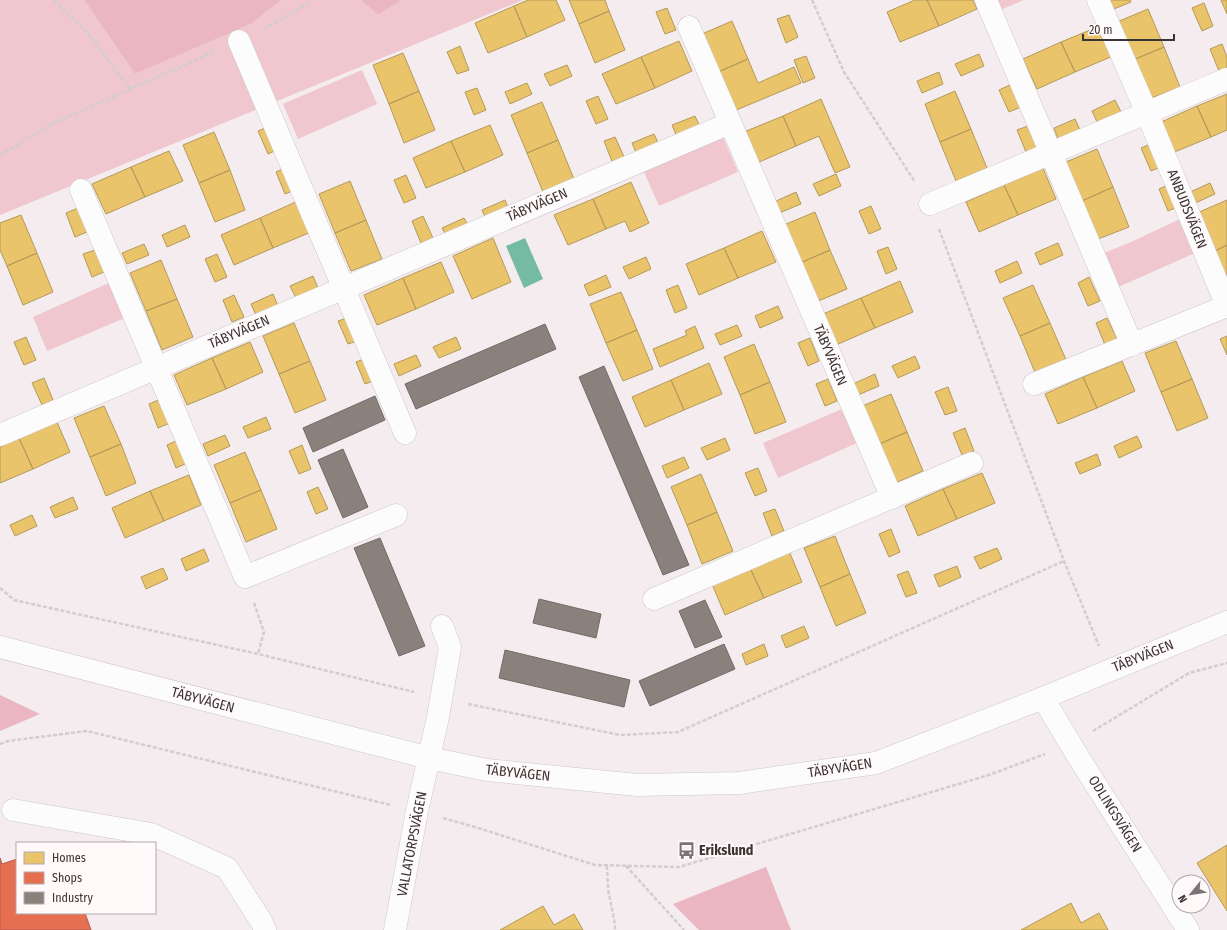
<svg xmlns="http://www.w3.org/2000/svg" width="1227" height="930" font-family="'Fira Sans Condensed',sans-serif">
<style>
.green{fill:#f0c6cf}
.forest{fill:#eab6c2}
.water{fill:#75bba4}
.homes{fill:#e9c46a;stroke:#b4995a}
.shops{fill:#e76f51;stroke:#b35d49}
.industry{fill:#8a817c;stroke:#726a67}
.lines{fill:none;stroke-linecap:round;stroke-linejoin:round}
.minor-casing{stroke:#cec7c9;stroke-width:23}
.major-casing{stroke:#cec7c9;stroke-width:23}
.path{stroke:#d1cecf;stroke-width:2.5;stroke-dasharray:4 2;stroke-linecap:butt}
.minor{stroke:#fdfcfc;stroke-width:22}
.major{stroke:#fdfcfc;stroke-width:22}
.labels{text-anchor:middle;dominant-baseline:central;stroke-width:4;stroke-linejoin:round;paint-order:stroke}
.street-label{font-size:14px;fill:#3a3435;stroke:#fff9fa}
.poi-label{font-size:14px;font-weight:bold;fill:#3a3435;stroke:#fff9fa;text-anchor:start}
</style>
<rect width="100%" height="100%" fill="#f4ecee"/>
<path class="green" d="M0 0H84L135 74 251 24 281 0H361L378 15 402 0H523L0 215Z
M995 0H1024L1000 10Z
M362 70 377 104 298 139 283 104Z
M723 137 738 172 659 206 644 172Z
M1180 219 1195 253 1116 288 1101 254 1129 243Z
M111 282 127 317 47 351 33 317Z
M842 409 857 443 778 478 763 443Z"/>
<path class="forest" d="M84 0H281L251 24 135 74Z
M361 0H402L378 15Z
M0 695 40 714 0 731Z
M766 867 791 930H699L673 904Z"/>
<path class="water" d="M525 238 543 279 524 288 506 246Z"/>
<path class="homes" d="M528 0H556L565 20 527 37 514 6Z
M569 0H605L609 11 579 24Z
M915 0H927L939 26 900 42 887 12Z
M927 0H973L977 9 939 26Z
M1104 0H1130L1131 2 1109 11Z
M1221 0H1227V14Z
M1204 3 1213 26 1202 31 1192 8Z
M514 6 527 37 488 53 475 23Z
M667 8 676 30 665 34 656 12Z
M1148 9 1164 47 1133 60 1117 22Z
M609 11 625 50 595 63 579 24Z
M789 15 798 37 786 43 777 19Z
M732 21 748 59 718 72 702 34Z
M1100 26 1113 56 1075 72 1061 42Z
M679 41 692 71 655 88 641 57Z
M1061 42 1075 72 1037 89 1023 59Z
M1222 44 1227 57V68L1219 71 1210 49Z
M460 46 469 70 457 74 447 52Z
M1164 47 1180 87 1149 99 1133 60Z
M403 53 419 91 389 104 373 65Z
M979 54 984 66 961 76 955 64Z
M806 56 815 78 803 83 794 60Z
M641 57 655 88 616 104 602 74Z
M748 59 758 83 794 67 801 83 734 111 718 72Z
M567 65 572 76 550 86 544 74Z
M939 72 943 84 922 93 917 81Z
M527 83 532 94 510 104 505 92Z
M1012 84 1021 107 1009 112 999 90Z
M477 88 486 110 474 115 465 92Z
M419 91 435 130 404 143 389 104Z
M955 91 971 129 940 142 925 104Z
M1227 94V130L1211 137 1197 106Z
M598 96 608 119 596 124 586 101Z
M821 99 850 167 835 173 819 136 796 146 783 116Z
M1115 100 1121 112 1097 122 1092 111Z
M542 102 558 140 527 153 511 115Z
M1197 106 1211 137 1172 153 1159 123Z
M695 116 700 127 677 137 672 125Z
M783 116 796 146 757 163 744 132Z
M1075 119 1080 130 1058 139 1054 128Z
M490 125 503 155 465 172 451 141Z
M270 126 279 149 268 154 258 131Z
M1028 126 1038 148 1026 152 1017 130Z
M971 129 987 168 956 181 940 142Z
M214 132 230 170 199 183 183 145Z
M654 134 659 145 637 155 632 143Z
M615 137 625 159 613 164 604 141Z
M558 140 574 179 543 192 527 153Z
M451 141 465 172 426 188 413 158Z
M1153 143 1163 166 1151 171 1141 148Z
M1097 149 1113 187 1082 201 1066 162Z
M169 151 183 181 145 197 131 167Z
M131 167 145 197 106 214 92 184Z
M287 167 297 189 285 194 276 172Z
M1043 168 1056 199 1018 215 1004 185Z
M230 170 245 210 215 222 199 183Z
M836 174 841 186 819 196 813 184Z
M406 175 416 198 404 203 394 180Z
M350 181 366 220 335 233 319 194Z
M631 182 649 223 630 232 625 221 606 229 593 199Z
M1210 183 1215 194 1193 204 1188 193Z
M1170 184 1180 206 1168 211 1159 189Z
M1004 185 1018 215 979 232 966 202Z
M1113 187 1129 227 1098 239 1082 201Z
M796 192 801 204 779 213 774 202Z
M593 199 606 229 568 245 554 215Z
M505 200 510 212 487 221 482 210Z
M1227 200V245L1213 252 1197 213Z
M298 201 311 232 273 248 260 218Z
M871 206 881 229 869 234 859 211Z
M78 208 87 232 75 237 66 213Z
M815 212 830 250 800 263 784 225Z
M21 215 37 253 7 266 0 250V223Z
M423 216 433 238 421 243 412 221Z
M260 218 273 248 234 265 221 235Z
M464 218 470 229 448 239 442 228Z
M366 220 382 259 351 271 335 233Z
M185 225 190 237 167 247 162 235Z
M762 231 776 262 738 278 724 248Z
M493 238 511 282 472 299 453 256Z
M1058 243 1063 255 1040 265 1035 253Z
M144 244 149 255 127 264 122 253Z
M1227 245V286L1213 252Z
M888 247 897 269 886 274 877 251Z
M724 248 738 278 699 295 686 264Z
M95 250 104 272 92 277 83 254Z
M830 250 847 289 816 302 800 263Z
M37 253 53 292 23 305 7 266Z
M217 254 227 277 215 282 205 259Z
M646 257 651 269 629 279 623 267Z
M161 260 177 299 146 311 130 273Z
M1017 261 1022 273 1000 283 995 271Z
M441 262 454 292 416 309 403 278Z
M606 275 611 287 589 296 584 285Z
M313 276 318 288 296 298 290 286Z
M1089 277 1100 301 1088 306 1078 283Z
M403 278 416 309 377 325 364 295Z
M900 281 913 312 875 328 861 298Z
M678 285 687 308 675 313 666 290Z
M1033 285 1050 323 1020 336 1003 298Z
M621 292 637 330 606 343 590 304Z
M273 294 278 306 256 315 251 304Z
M234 295 244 317 232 322 223 300Z
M861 298 875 328 836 345 823 314Z
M177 299 193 337 162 350 146 311Z
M778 306 783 318 760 328 755 316Z
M350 317 360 340 348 344 338 321Z
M1107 318 1117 339 1105 345 1096 323Z
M294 323 310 361 279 374 263 336Z
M1050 323 1067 362 1036 375 1020 336Z
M737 325 742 336 720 345 715 334Z
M695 326 704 348 660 367 653 349 687 335 685 331Z
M637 330 653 369 623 381 606 343Z
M1227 336V355L1220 339Z
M26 337 36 360 24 365 14 342Z
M456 337 461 349 439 358 433 347Z
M810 338 819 361 808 366 798 343Z
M1176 341 1192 379 1161 392 1145 353Z
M250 342 263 372 226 389 212 358Z
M754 344 770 382 740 395 724 357Z
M416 355 421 366 399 376 394 364Z
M915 356 920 368 898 378 892 366Z
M212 358 226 389 187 405 174 375Z
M367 358 376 380 365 384 356 362Z
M310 361 326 400 295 413 279 374Z
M1122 361 1135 391 1097 408 1083 377Z
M709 363 722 394 684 410 671 380Z
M875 374 879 386 858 395 853 384Z
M1083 377 1097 408 1058 424 1045 394Z
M44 378 53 400 42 405 32 383Z
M828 379 837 401 825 406 816 384Z
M1192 379 1208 418 1177 431 1161 392Z
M671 380 684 410 645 427 632 397Z
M770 382 786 422 755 434 740 395Z
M948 387 957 411 945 415 935 392Z
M891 394 907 432 877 445 860 407Z
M161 399 170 423 158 428 149 404Z
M104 406 121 444 90 457 74 418Z
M266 417 271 429 248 438 243 427Z
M57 422 70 452 33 469 19 438Z
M965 428 974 451 962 455 953 433Z
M907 432 923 471 893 484 877 445Z
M225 435 230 446 208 456 203 444Z
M1137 436 1142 447 1119 458 1114 446Z
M19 438 33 469 0 483V447Z
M725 438 730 450 707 460 701 448Z
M178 440 187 463 176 468 167 445Z
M121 444 136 483 106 496 90 457Z
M302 445 311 469 299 474 289 451Z
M245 452 261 490 230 503 214 465Z
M1097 454 1101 465 1080 474 1075 463Z
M684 457 689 468 667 478 662 466Z
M758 468 767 491 755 496 745 473Z
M982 473 995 503 957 519 943 489Z
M701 474 717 512 687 525 671 487Z
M189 475 201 505 164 521 150 491Z
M318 487 328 509 316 514 307 492Z
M943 489 957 519 918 536 905 506Z
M261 490 277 529 246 542 230 503Z
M150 491 164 521 125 538 112 508Z
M73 497 78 509 55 518 50 507Z
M775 509 784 531 772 536 763 513Z
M717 512 733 551 702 564 687 525Z
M32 515 37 526 15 536 10 525Z
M891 529 900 552 889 557 879 534Z
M835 536 850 574 820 587 804 548Z
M997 548 1002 559 980 569 974 557Z
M204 549 209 561 186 571 181 559Z
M789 551 802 582 764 598 750 568Z
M957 566 961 577 939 587 934 575Z
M163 568 168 579 146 589 141 577Z
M750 568 764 598 725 615 712 584Z
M908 571 917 593 906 597 897 575Z
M850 574 866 613 836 626 820 587Z
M804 626 809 638 786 648 781 636Z
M764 644 768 656 746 665 742 654Z
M1227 845V911L1197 863Z
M1071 903 1081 923 1099 913 1108 930H1021Z
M543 906 554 925 574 914 583 930H500Z"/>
<path class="shops" d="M0 858 2 864 17 859V913H85L91 930H0Z"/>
<path class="industry" d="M545 324 556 349 416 409 405 384Z
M604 366 689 565 663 575 579 377Z
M375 396 385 420 313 452 303 428Z
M343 449 368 507 343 518 318 460Z
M380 538 425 646 399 656 354 548Z
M539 599 601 614 596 638 533 623Z
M705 600 722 637 695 648 679 611Z
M724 644 735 669 650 706 639 681Z
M505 650 630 680 624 707 499 678Z"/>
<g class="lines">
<defs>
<path id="minor" d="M986 0 1132 345
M1098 0 1147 113 1227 306
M689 27 892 498
M239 41 405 433
M81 190 245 577 396 515
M930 204 1227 79
M1034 384 1227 306
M0 435 730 123
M654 599 972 463
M1043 698 1077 755 1188 930
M13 810 151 834 227 868 261 921 265 930
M395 930 417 811 438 717 450 647 442 626"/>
<path id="major" d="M0 647 429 758 487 770 637 785 739 783 876 763 1043 698 1227 622"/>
</defs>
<use href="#minor" class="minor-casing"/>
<use href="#major" class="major-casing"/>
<path class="path" d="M54 0 91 37 130 89
M812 0 844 72 915 182
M264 29 306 5 310 0
M0 155 54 123 214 52
M939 229 1064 561 1099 646
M0 588 14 600 258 654 414 692
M254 603 264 632 258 654
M468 704 620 735 678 732 1064 561
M1093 731 1189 673 1227 663
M0 744 8 741 87 731 391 805
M443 818 475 827 595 865 679 867 989 775 1045 754
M607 866 608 889 615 924V930
M626 866 684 930"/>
<use href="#minor" class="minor"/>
<use href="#major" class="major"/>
</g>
<defs>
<symbol id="bus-bare" viewBox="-9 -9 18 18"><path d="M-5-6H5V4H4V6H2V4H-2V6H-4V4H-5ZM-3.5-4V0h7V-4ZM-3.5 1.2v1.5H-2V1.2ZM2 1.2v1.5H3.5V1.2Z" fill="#7b7476" stroke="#fff9fa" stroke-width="2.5" paint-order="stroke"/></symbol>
</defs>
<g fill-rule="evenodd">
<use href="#bus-bare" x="674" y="838" width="25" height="25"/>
</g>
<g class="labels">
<g class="street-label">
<text transform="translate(537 205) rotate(-23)">TÄBYVÄGEN</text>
<text transform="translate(1187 209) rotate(68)">ANBUDSVÄGEN</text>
<text transform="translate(239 332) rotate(-23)">TÄBYVÄGEN</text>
<text transform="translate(830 355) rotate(67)">TÄBYVÄGEN</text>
<text transform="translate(1143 656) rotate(-22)">TÄBYVÄGEN</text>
<text transform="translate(203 700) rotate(15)">TÄBYVÄGEN</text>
<text transform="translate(840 768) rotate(-9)">TÄBYVÄGEN</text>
<text transform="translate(518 773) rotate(6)">TÄBYVÄGEN</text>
<text transform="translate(1115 814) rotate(58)">ODLINGSVÄGEN</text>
<text transform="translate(412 844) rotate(-79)">VALLATORPSVÄGEN</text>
</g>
<g class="poi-label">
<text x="699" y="850">Erikslund</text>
</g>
</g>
<rect x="16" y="842" width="140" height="72" fill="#fff9fa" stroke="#b0aaab"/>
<rect x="24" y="852" width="20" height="12" fill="#e9c46a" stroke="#b0aaab"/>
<text x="52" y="862" font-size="12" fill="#3a3435">Homes</text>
<rect x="24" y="872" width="20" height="12" fill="#e76f51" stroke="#b0aaab"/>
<text x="52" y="882" font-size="12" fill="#3a3435">Shops</text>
<rect x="24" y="892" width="20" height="12" fill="#8a817c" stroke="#b0aaab"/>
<text x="52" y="902" font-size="12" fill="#3a3435">Industry</text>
<g transform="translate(1191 894) rotate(240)"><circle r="19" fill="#fff9fa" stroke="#b0aaab"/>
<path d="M0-3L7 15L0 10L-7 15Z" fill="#7b7476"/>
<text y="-6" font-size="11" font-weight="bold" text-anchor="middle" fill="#3a3435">N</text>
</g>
<path d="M1083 34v6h91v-6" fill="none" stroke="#3a3435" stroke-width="2"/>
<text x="1089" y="34" font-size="12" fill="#3a3435" stroke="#fff9fa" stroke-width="3" paint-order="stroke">20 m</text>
</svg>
